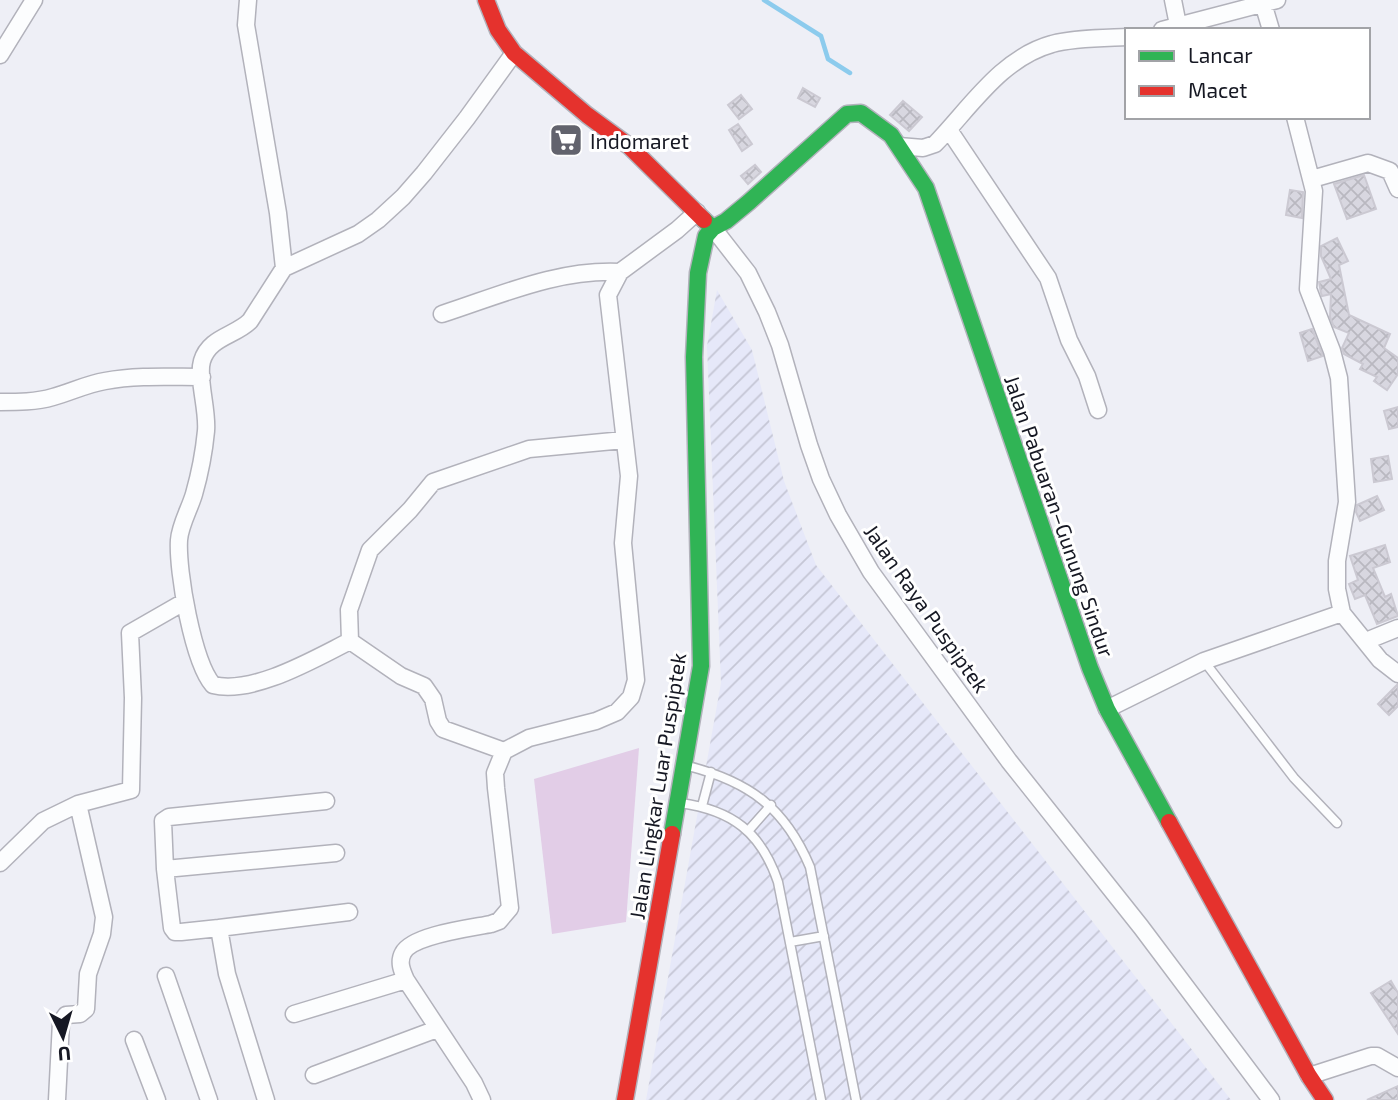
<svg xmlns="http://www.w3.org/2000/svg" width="1398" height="1100" font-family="'Exo 2',sans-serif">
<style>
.industrial{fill:url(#industrial-furrows)}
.garden{fill:#e2cde7}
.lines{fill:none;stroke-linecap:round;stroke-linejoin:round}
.stream{stroke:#8ccbed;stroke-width:4.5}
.building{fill:url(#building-cross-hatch);stroke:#cbc9d2;stroke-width:2}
.lane-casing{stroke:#b2b2bb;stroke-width:11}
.street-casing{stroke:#b2b2bb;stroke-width:19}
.fast-casing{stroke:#b2b2bb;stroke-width:19}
.jam-casing{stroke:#b2b2bb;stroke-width:19}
.lane{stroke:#fcfdfe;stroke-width:8}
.street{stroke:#fcfdfe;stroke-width:16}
.fast{stroke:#30b455;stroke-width:16}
.jam{stroke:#e5322d;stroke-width:16}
.labels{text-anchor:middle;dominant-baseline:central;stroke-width:6;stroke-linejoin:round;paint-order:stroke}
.poi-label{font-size:21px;fill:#161823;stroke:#fff;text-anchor:start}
.street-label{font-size:21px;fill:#161823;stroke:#fff}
</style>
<defs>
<pattern id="industrial-furrows" width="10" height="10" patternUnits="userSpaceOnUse" patternTransform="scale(1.75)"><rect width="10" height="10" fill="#e6e8f9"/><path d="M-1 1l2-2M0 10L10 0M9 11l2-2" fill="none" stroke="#c5c6d5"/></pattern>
<pattern id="building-cross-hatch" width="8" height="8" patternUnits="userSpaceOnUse" patternTransform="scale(1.75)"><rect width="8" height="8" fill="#d8d7e0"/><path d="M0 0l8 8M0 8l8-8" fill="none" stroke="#b9b8c0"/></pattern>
</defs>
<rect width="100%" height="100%" fill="#eeeff6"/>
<path class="industrial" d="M717 290 752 350 784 481 816 565 1231 1100H646L721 683 707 346Z"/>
<path class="garden" d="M639 748 626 922 552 934 534 779Z"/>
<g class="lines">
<path class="stream" d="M764 0 821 36 828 59 850 73"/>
</g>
<path class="building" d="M803 88 820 98 815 107 798 98Z
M741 95 752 109 739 119 728 105Z
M903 101 922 117 909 131 890 115Z
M738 124 752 144 742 151 729 130Z
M755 165 761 172 748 184 741 176Z
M1364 175 1376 209 1347 219 1334 184Z
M1290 190 1303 192 1302 218 1286 215Z
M1337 238 1348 261 1339 265 1349 315 1390 334 1384 348 1398 358V374L1387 390 1374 381 1377 377 1360 369 1363 364 1344 354 1342 348 1349 333 1334 327 1330 317 1331 294 1322 296 1321 293 1319 282 1331 279 1321 256V246Z
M1312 329 1323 356 1308 361 1300 333Z
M1398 407V427L1389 429 1384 411Z
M1388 456 1392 479 1374 482 1371 459Z
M1377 496 1384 510 1360 521 1356 512 1357 505Z
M1385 545 1390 562 1373 568 1385 597 1391 594 1398 616 1377 624 1365 595 1355 599 1349 584 1358 580 1350 556Z
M1398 684V706L1389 715 1378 704Z
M1391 981 1398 993V1034L1371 993Z
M1398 1086V1100H1367Z"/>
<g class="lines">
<defs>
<path id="lane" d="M1204 661 1294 778 1337 823
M688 766C750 782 785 808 810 867L856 1100
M680 803C732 810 761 832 778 882L821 1100
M702 806 711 772
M749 830 771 805
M790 942 824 936"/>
<path id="street" d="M248 0 246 25 278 213 284 268
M1173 0 1178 25
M1263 3 1271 30
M1162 30 1277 0
M0 55 34 0
M1295 117 1314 191 1308 289 1332 351 1339 378 1347 502 1337 561V589L1342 613 1380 660 1398 674
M949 130 1048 278 1069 340 1087 376 1098 410
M899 146 923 148 935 144C970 108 1001 58 1052 44 1072 38 1105 38 1127 37
M1312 179 1368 163 1390 171 1398 189
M713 228 748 273 767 312 780 345 809 445 821 479 838 515 871 572 1009 761 1141 927 1271 1100
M442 314C501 295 557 269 620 272
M0 402C18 402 36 402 53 397 71 392 87 384 105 381 137 375 169 377 202 377
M350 641 349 610 370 550 410 510 433 482 529 449 624 440
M1366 641 1398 628
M1107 709 1204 661 1342 613
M504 751 443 729 438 721 433 699 424 686 401 676 350 641C314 659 253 695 213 685 193 662 177 571 179 540 180 525 190 508 194 494 200 473 204 452 206 431 208 410 197 378 202 361 209 337 235 336 250 321L284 268 358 234 378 220 403 197 424 173 467 118 514 53
M0 863 43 821 78 804 131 790 133 698 130 633 184 602
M165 869 336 853
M219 928 349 912
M166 976 209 1100
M294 1014 406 980
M134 1040 157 1100
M314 1075 437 1029
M1309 1076 1371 1056H1377L1398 1068
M57 1100 61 1022 66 1015 80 1014 86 1009 88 974 102 934 104 917 78 804
M266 1100 227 974 219 928 181 932H175L172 928 165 869 163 821 169 817 326 801
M482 1100 474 1083 406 980C402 971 398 962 403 953 412 935 471 928 491 924L499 921 510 908 496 788 495 773 504 751 529 738 596 721 617 712 631 697 636 680 623 543 629 476 608 295 620 272 677 230 697 212"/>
<path id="fast" d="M713 228 726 221 749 202 847 114 861 113 891 135 926 188 1090 668 1107 709 1169 822
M672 834 701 666 694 357 698 273 706 236 713 228 704 220"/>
<path id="jam" d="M486 0 498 30 514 53 587 115 629 146 704 220
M1169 822 1309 1076 1325 1100
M625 1100 672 834"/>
</defs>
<use href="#lane" class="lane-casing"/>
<use href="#street" class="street-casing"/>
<use href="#fast" class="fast-casing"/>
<use href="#jam" class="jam-casing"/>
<use href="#lane" class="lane"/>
<use href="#street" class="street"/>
<use href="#fast" class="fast"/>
<use href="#jam" class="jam"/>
</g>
<defs>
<symbol id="supermarket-square" viewBox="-11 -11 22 22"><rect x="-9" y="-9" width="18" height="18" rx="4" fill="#62636d" stroke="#fff"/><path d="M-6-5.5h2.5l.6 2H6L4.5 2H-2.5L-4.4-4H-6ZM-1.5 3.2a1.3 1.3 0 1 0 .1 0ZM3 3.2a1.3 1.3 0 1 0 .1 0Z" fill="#fff"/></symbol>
</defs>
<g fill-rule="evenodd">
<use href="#supermarket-square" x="547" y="121" width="38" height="38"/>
</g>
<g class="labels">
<g class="poi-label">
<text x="590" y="140">Indomaret</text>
</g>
<g class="street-label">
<text transform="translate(1060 516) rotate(71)">Jalan Pabuaran–Gunung Sindur</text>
<text transform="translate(927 608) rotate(55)">Jalan Raya Puspiptek</text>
<text transform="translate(657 786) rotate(-81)">Jalan Lingkar Luar Puspiptek</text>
</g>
</g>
<rect x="1125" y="28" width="245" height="91" fill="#ffffff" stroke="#a2a3a7" stroke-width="2"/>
<rect x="1139" y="51" width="35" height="10" fill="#30b455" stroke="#a2a3a7" stroke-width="2"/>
<text x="1188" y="63" font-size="21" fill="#161823">Lancar</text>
<rect x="1139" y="86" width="35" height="10" fill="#e5322d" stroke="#a2a3a7" stroke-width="2"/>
<text x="1188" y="98" font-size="21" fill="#161823">Macet</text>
<g transform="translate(63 1037) rotate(175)" stroke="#ffffff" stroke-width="5" paint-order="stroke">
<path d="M0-5L12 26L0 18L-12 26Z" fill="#161823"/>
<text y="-10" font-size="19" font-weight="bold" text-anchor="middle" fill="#161823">U</text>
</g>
</svg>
